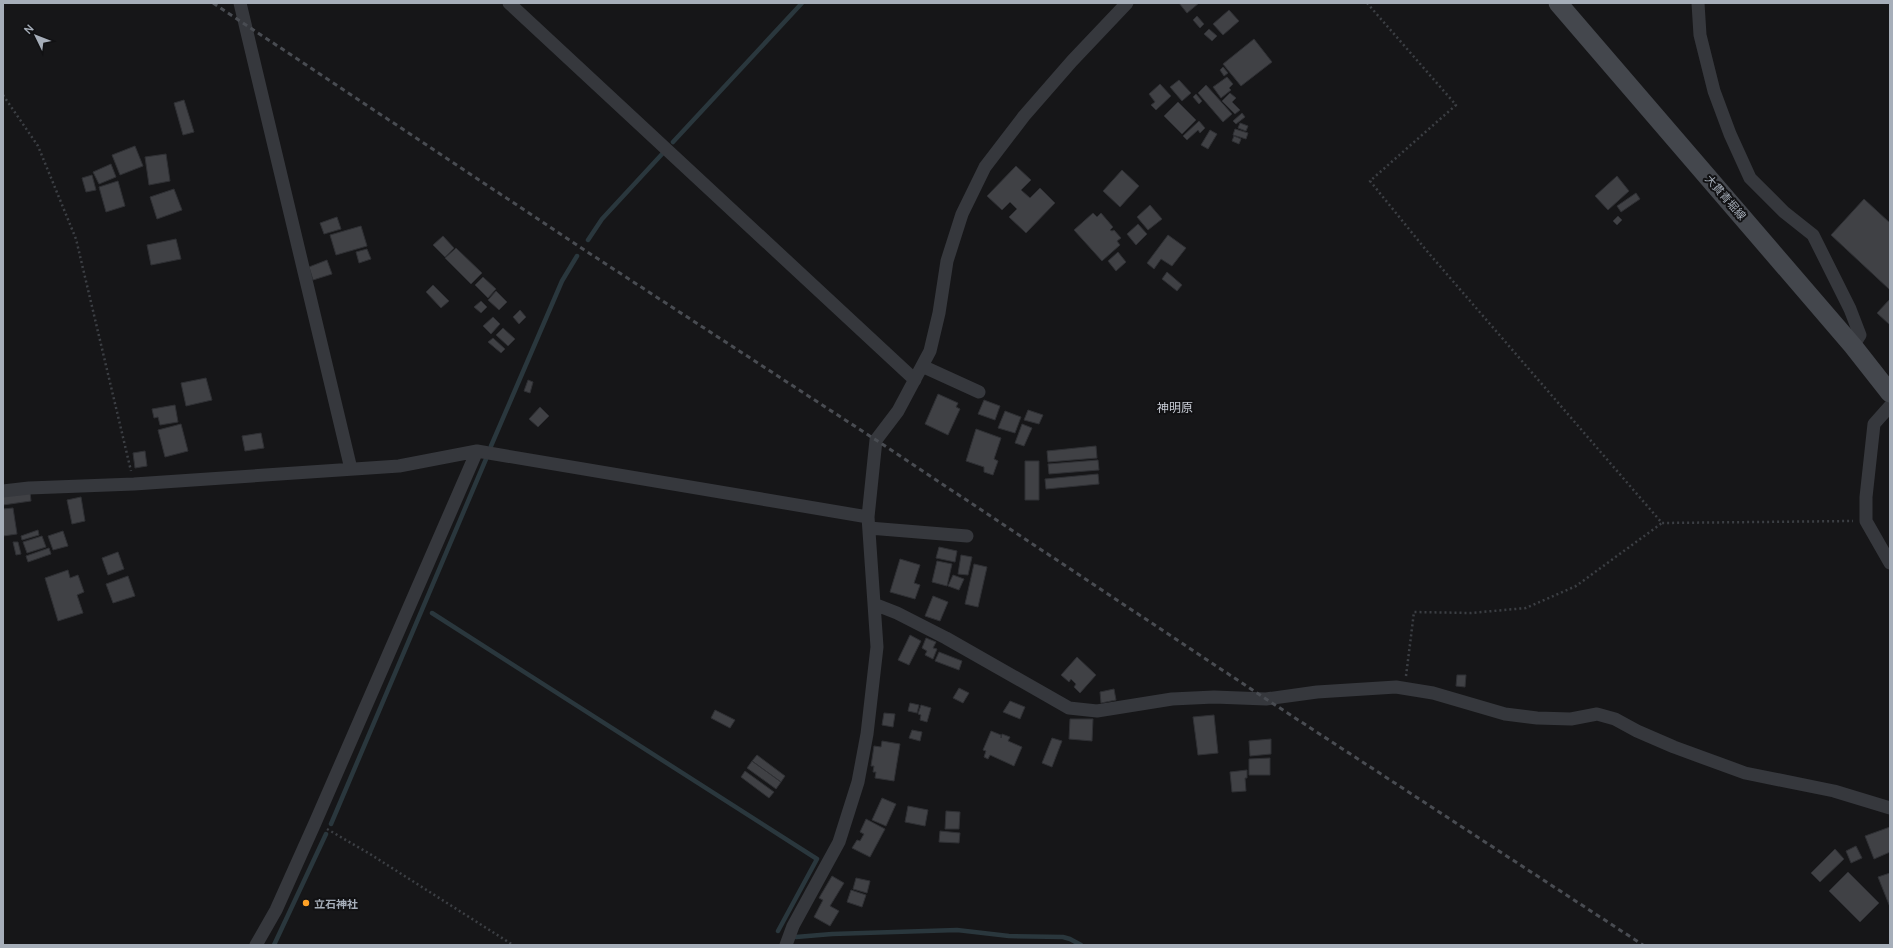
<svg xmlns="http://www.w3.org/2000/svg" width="1893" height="948" font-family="Manrope,'Noto Sans JP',sans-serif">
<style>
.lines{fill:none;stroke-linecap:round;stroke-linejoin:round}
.stream{stroke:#2a373d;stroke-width:4.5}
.building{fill:#404145;stroke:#2f3034}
.path{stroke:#3c3f44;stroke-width:2.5;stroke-dasharray:2 3;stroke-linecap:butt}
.street{stroke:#36383d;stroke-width:13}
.secondary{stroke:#44474d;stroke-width:19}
.rail{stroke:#494c52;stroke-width:3;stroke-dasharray:5 4;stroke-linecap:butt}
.poi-dot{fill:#ffa226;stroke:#111113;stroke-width:1.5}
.labels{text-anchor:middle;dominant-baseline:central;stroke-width:4;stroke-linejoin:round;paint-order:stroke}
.street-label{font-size:11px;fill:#a6aeb9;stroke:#111113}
.poi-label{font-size:11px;font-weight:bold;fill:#a6aeb9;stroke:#111113;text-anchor:start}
.neighbourhood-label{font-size:12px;fill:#c8ccd5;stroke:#111113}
</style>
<rect width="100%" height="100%" fill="#161618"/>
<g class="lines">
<path class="stream" d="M673 142 802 3
M588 240 602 219 663 153
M491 446 562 281 577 256
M432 613 817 859 778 931
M331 824 486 459
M796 937 832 934 957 930 1009 936 1063 937 1070 939 1081 945
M274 945 326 834"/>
</g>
<path class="building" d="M1179 3H1199L1187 13Z
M1229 10 1239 21 1223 35 1213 24Z
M1197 16 1204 24 1200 28 1193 20Z
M1209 29 1217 36 1212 41 1204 34Z
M1254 39 1272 62 1241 86 1223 64Z
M1223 67 1228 73 1224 76 1220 70Z
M1227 77 1233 84 1229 88 1231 90 1221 98 1213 87Z
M1179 80 1191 93 1182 101 1170 87Z
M1160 84 1171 96 1156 110 1151 105 1155 102 1149 94Z
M1206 85 1232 114 1223 122 1198 93Z
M1230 93 1236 98 1232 102 1240 110 1235 114 1222 101Z
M1196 94 1202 101 1199 104 1193 97Z
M184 100 194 132 183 135 174 103Z
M1178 102 1196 120 1182 134 1164 116Z
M1242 113 1245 117 1236 124 1233 121Z
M1199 121 1205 128 1200 133 1198 130 1187 140 1183 136Z
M1240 123 1248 126 1246 131 1238 128Z
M1235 129 1248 133 1246 139 1233 135Z
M1210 130 1217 134 1208 149 1201 145Z
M1234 136 1241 139 1239 144 1232 141Z
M135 146 143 166 120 175 112 155Z
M166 154 170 181 149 185 145 157Z
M111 164 116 177 99 184 93 172Z
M1016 166 1031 180 1021 190 1030 198 1040 188 1055 203 1026 233 1009 217 1017 209 1010 202 1002 210 987 196Z
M1122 170 1139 186 1120 207 1103 191Z
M92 175 96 190 86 192 82 178Z
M1617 176 1629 191 1608 210 1595 196Z
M118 181 125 206 106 212 99 187Z
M174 189 182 210 157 219 150 197Z
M1636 193 1640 199 1621 212 1617 206Z
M1864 199 1890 223V290L1831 235Z
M1150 205 1162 219 1148 230 1137 217Z
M1093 213 1097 217 1101 213 1113 227 1110 230 1112 231 1114 230 1121 238 1117 241 1120 245 1102 261 1074 230Z
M1618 216 1622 220 1617 225 1613 221Z
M337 217 341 229 324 234 320 223Z
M1138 224 1147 234 1136 245 1127 234Z
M361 226 367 246 336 255 330 235Z
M1168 235 1186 248 1172 266 1161 259 1154 269 1147 263Z
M443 236 454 248 445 257 433 245Z
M176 239 181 259 151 265 147 245Z
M456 248 482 273 471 284 445 258Z
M367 249 371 259 359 263 356 252Z
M1118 252 1126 262 1116 271 1108 261Z
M327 260 332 274 313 280 309 267Z
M1167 272 1182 285 1177 291 1162 279Z
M483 277 496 289 488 298 475 285Z
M433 285 449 301 441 308 426 292Z
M496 291 507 302 499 310 488 300Z
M1890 299V325L1877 313Z
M481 301 487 307 481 313 474 307Z
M520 310 526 317 519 324 513 317Z
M493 317 500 324 491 334 483 326Z
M503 328 515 339 508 346 496 335Z
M493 338 505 349 501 353 488 342Z
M206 378 212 400 186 406 181 383Z
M528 380 533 382 530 393 524 391Z
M938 394 958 403 956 407 960 409 948 435 925 424Z
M984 400 1000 406 995 420 978 414Z
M175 405 178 422 160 425 158 417 154 418 152 409Z
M540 407 549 416 538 427 529 419Z
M1028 410 1043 415 1039 424 1024 420Z
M1005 411 1021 417 1015 433 998 428Z
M181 424 188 451 165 457 158 430Z
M1022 424 1032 428 1024 446 1015 443Z
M976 429 1001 438 994 459 998 461 993 475 984 472V467L966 461Z
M261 433 264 448 245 451 242 436Z
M1096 446 1097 458 1048 462 1047 451Z
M145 451 147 466 135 468 133 453Z
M1098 460 1099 470 1049 474 1048 464Z
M1025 461H1039V500H1025Z
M1098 474 1099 484 1046 489 1045 479Z
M30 492 31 501 3 505V496Z
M81 497 85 521 72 524 67 500Z
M13 508 17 534 3 536V509Z
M38 530 39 535 22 540 21 536Z
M63 531 68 546 53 550 48 536Z
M42 536 46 547 27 553 23 542Z
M13 542H18L21 554 16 555Z
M939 547 957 551 955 562 936 558Z
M49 548 51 554 28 562 26 556Z
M118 552 124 569 108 575 102 558Z
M961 555 972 557 968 575 958 574Z
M900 559 920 565 914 583 920 585 915 599 890 592Z
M937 561 952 564 947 586 932 582Z
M974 564 987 567 978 607 965 604Z
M68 570 70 578 78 575 84 592 77 595 83 613 58 621 45 578Z
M953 575 964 579 959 590 948 586Z
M128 576 135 596 113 603 106 584Z
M933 596 948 602 940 621 925 616Z
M910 635 921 641 909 665 898 660Z
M926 638 936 642 933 648 937 649 933 659 925 655 927 651 922 648Z
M939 652 962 661 959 670 935 661Z
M1077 657 1096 675 1080 693 1074 687 1076 684 1071 679 1069 682 1061 675Z
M1457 675H1466L1465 687 1456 686Z
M959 688 969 693 963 703 953 698Z
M1114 689 1116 700 1101 703 1100 692Z
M1010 701 1025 707 1020 719 1003 712Z
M910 703 919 705 917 713 908 711Z
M921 705 931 708 927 722 920 720 921 715 918 714Z
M715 710 735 720 730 728 711 718Z
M884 713 895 714 893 727 882 725Z
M1214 715 1218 753 1198 755 1193 717Z
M1070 719H1093L1092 741 1069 739Z
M912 730 922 732 920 741 909 738Z
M991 731 1001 735V738L1002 734 1010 737 1008 741 1022 747 1014 766 990 755 988 759 984 757 986 751 983 750Z
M1052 738 1062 741 1052 767 1042 763Z
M1271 739V754L1250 756 1249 741Z
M882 741 900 744 894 781 875 778 876 772H873L874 766H871L874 746 881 747Z
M757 755 785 776 781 782 752 761Z
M1270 758V775H1249V759Z
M752 761 781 782 776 789 747 768Z
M1247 770V778H1245L1246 791 1232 792 1230 772Z
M745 771 774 792 769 798 741 777Z
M882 798 896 804 886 826 872 820Z
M908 806 928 810 925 826 905 822Z
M946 811 960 812 959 829H945Z
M866 819 885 829 870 857 852 848 857 840 860 841 864 834 860 832Z
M1890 827V852L1874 859 1865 836Z
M940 831 960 833 959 843 939 842Z
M1856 846 1862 858 1851 863 1846 851Z
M1835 849 1844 859 1820 882 1811 873Z
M1848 872 1879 903 1860 922 1829 891Z
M1890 873V907L1878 877Z
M832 876 844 883 830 906 839 911 830 926 814 917 823 900 819 898Z
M856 878 870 881 867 893 853 889Z
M851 890 866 895 862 907 847 902Z"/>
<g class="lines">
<path class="path" d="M1367 3 1456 105 1370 181 1426 250 1662 523 1853 521
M3 95 38 146 76 239 131 471
M1406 676 1414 612 1471 613 1526 608 1576 586 1662 523
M327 829 370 854 513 945"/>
<path class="street" d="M240 3 351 469
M509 3 915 380
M1698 3 1700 35 1714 91 1730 134 1750 178 1784 212 1813 235 1850 309 1860 335 1853 346
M922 366 979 392
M1890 406 1874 424 1866 497V521L1890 563
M3 491 29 488 134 484 399 466 477 451 868 517
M869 528 967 536
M874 604 897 613 946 638 1069 708 1097 711 1172 699 1214 697 1266 699 1317 692 1396 687 1433 693 1505 714 1537 718 1571 719 1597 714 1615 719 1637 731 1674 747 1745 773 1834 791 1890 808
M256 945 276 910 315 823 477 451
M786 945 793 926 839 842 858 782 867 734 877 647 868 517 876 440 898 411 930 351 939 313 947 261 962 214 985 167 1024 116 1072 61 1127 3"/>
<path class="secondary" d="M1558 3 1853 346 1890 393"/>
<path class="rail" d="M213 3 592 255 876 440 1266 699 1643 945"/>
</g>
<circle class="poi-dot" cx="306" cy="903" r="4"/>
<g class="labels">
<g class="street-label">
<text transform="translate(1726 197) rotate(49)">大貫青堀線</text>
</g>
<g class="poi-label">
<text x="314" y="903">立石神社</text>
</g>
<g class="neighbourhood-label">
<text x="1175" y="407">神明原</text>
</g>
</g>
<rect width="1893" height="948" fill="none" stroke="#a6aeb9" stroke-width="8"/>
<g transform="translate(36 36) rotate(313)" stroke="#111113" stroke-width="3" paint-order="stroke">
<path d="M0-3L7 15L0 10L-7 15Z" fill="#a6aeb9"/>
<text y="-6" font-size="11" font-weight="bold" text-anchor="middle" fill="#a6aeb9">N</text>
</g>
</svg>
